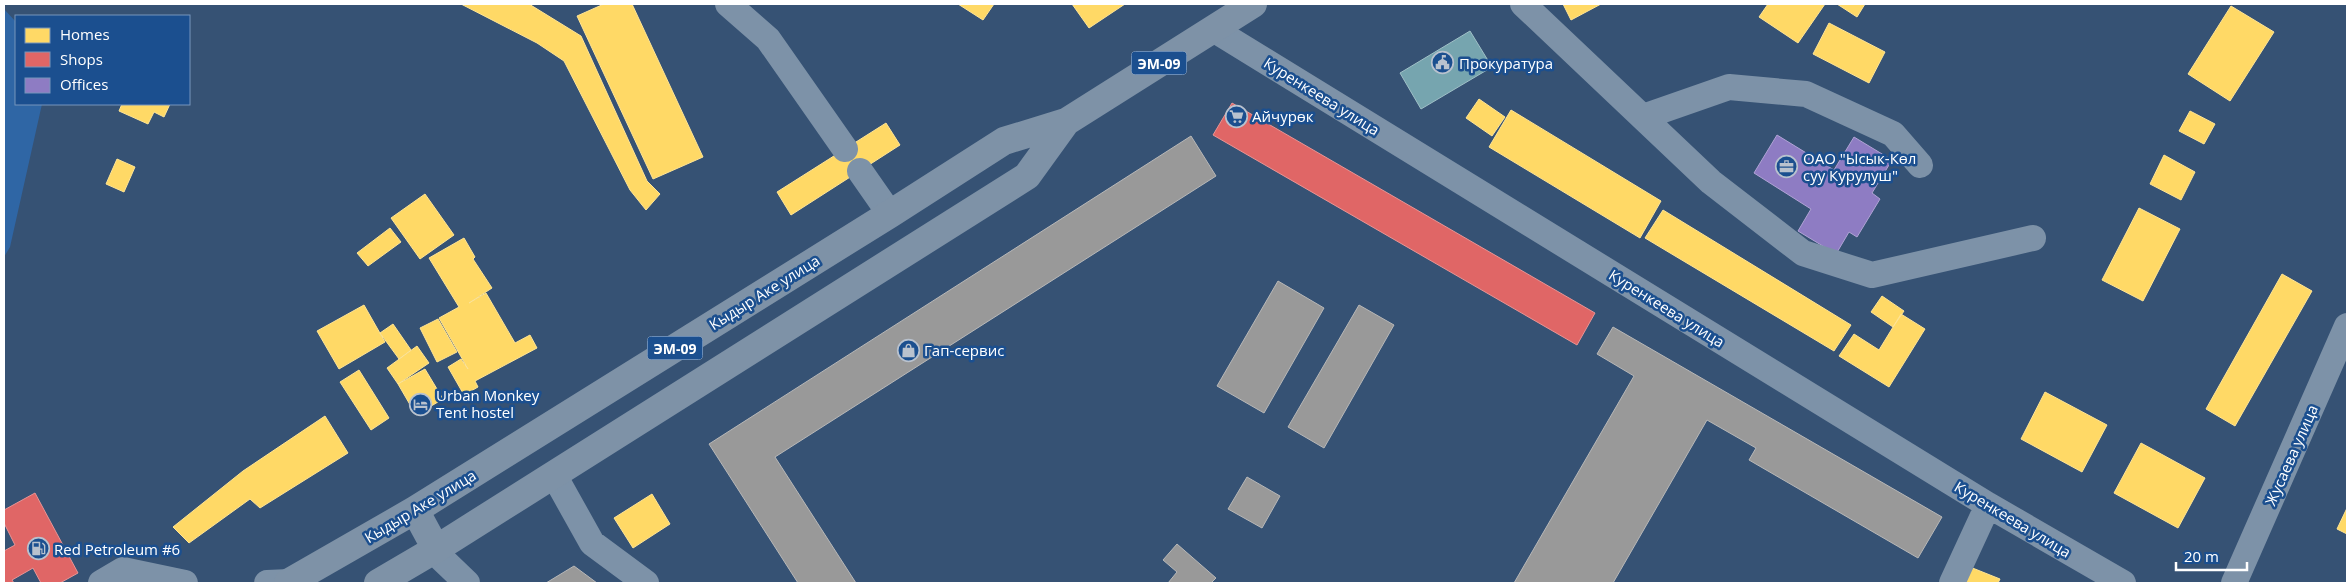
<svg xmlns="http://www.w3.org/2000/svg" width="2351" height="587" font-family="'Open Sans',sans-serif">
<style>
.green{fill:#2f66a5}
.homes{fill:#ffd966;stroke:#ffe494}
.shops{fill:#e06666;stroke:#e99494}
.offices{fill:#8e7cc3;stroke:#b0a3d5}
.public{fill:#76a5af;stroke:#9fc0c7}
.industry{fill:#999;stroke:#b8b8b8}
.lines{fill:none;stroke-linecap:round;stroke-linejoin:round}
.minor{stroke:#7d92a8;stroke-width:26}
.highway{stroke:#7e92a7;stroke-width:28}
.labels{text-anchor:middle;dominant-baseline:central;stroke-width:5;stroke-linejoin:round;paint-order:stroke}
.shield{fill:#1b4f8f;stroke:#bbcadd;stroke-width:1}
.shield-label{font-size:14px;font-weight:bold;fill:#fff}
.poi-label{font-size:15px;fill:#fff;stroke:#1b4f8f;text-anchor:start}
.street-label{font-size:15px;fill:#fff;stroke:#1b4f8f}
</style>
<rect width="100%" height="100%" fill="#365274"/>
<path class="green" d="M4 9 16 22V104H42L10 247 4 257Z"/>
<path class="homes" d="M461 4H529L581 36 647 181 660 194 646 210 630 190 564 61 537 43Z
M604 4H632L703 157 653 179 577 16Z
M958 4H994L983 20Z
M1072 4H1125L1089 28Z
M1563 4H1601L1571 20Z
M1768 4H1825L1798 43 1759 17Z
M1837 4H1865L1857 17Z
M2231 6 2274 32 2230 101 2188 74Z
M1829 23 1885 52 1869 83 1813 54Z
M1479 99 1505 117 1492 136 1466 118Z
M122 104H170L164 117 154 112 148 124 119 111Z
M1511 110 1661 201 1640 238 1489 147Z
M2190 111 2215 124 2204 144 2179 131Z
M886 123 900 145 791 215 777 192Z
M2164 155 2195 172 2181 200 2150 184Z
M117 159 135 167 124 192 106 184Z
M425 194 454 235 420 259 391 218Z
M2139 208 2180 229 2143 301 2102 280Z
M1663 210 1851 325 1834 351 1645 238Z
M390 228 401 242 368 266 357 253Z
M464 238 475 257 473 259 492 288 469 303 486 293 515 343 530 335 537 348 475 381 478 387 464 395 448 367 461 359 468 369 439 318 459 307 429 258Z
M2282 274 2312 291 2235 426 2206 409Z
M1882 296 1904 311 1893 327 1871 312Z
M364 305 385 342 339 369 317 331Z
M1901 314 1925 329 1889 387 1839 356 1854 334 1879 350Z
M438 319 457 352 437 362 420 328Z
M393 324 411 350 399 359 380 333Z
M417 346 429 363 398 384 387 368Z
M425 369 443 399 416 415 398 384Z
M359 370 389 418 371 430 340 382Z
M2045 392 2107 425 2082 472 2021 439Z
M325 416 348 453 260 508 250 499 189 543 173 527 243 471Z
M2141 443 2205 478 2178 528 2114 493Z
M652 494 670 524 633 548 614 518Z
M2347 508V534L2337 529Z
M1965 565 2000 579 1998 583H1958Z"/>
<path class="shops" d="M1232 103 1595 313 1577 345 1213 135Z
M35 493 78 573 60 583H41L33 568 12 580 14 583H4V551L15 545 4 523V510Z"/>
<path class="offices" d="M1777 135 1834 170 1854 137 1892 160 1872 193 1880 199 1857 237 1849 232 1836 254 1798 231 1811 209 1754 173Z"/>
<path class="public" d="M1470 31 1492 67 1421 109 1400 73Z"/>
<path class="industry" d="M1191 136 1216 176 775 457 856 583H798L709 444Z
M1278 281 1324 308 1264 413 1217 386Z
M1359 305 1394 325 1324 448 1288 427Z
M1613 327 1942 517 1918 558 1749 460 1756 448 1707 420 1613 583H1514L1634 376 1597 354Z
M1247 477 1280 496 1262 528 1228 509Z
M1177 544 1216 578 1211 583H1168L1177 572 1163 560Z
M574 566 597 583H546Z"/>
<g class="lines">
<path class="minor" d="M728 4 768 39 845 149
M1523 4 1711 182 1803 253 1872 275 2033 238
M1213 29 1988 505 2123 583
M1643 117 1729 87 1806 94 1893 134 1920 165
M860 171 890 214
M554 475 592 543 646 583
M436 549 442 559 467 583
M101 583 123 570 185 583
M267 583 290 582
M1952 583 1988 505
M2234 583 2347 326"/>
<path class="highway" d="M415 510 436 549
M288 583 415 510 890 214 1004 141 1066 122 1253 4
M378 583 436 549 1027 176 1066 122"/>
</g>
<defs>
<symbol id="civic-ring" viewBox="-11 -11 22 22"><circle r="9.5" fill="#1b4f8f" stroke="#b9c2ce" stroke-width="1.5"/><path d="M-.6-6.5H3V-4.5H.6V-3L4-1V1h2V6H-6V1h2V-1L-.6-3ZM-1.2 2.5V6h2.4V2.5Z" fill="#b9c2ce"/></symbol>
<symbol id="supermarket-ring" viewBox="-11 -11 22 22"><circle r="9.5" fill="#1b4f8f" stroke="#b9c2ce" stroke-width="1.5"/><path d="M-6-5.5h2.5l.6 2H6L4.5 2H-2.5L-4.4-4H-6ZM-1.5 3.2a1.3 1.3 0 1 0 .1 0ZM3 3.2a1.3 1.3 0 1 0 .1 0Z" fill="#b9c2ce"/></symbol>
<symbol id="office-ring" viewBox="-11 -11 22 22"><circle r="9.5" fill="#1b4f8f" stroke="#b9c2ce" stroke-width="1.5"/><path d="M-6-3h4V-5.5h4V-3h4V5H-6ZM-1-4.5V-3h2v-1.5ZM-6 0V1H6V0Z" fill="#b9c2ce"/></symbol>
<symbol id="shop-ring" viewBox="-11 -11 22 22"><circle r="9.5" fill="#1b4f8f" stroke="#b9c2ce" stroke-width="1.5"/><path d="M-5-2.5h2.3a2.7 3.5 0 0 1 5.4 0H5L5.5 6h-11ZM-1.5-2.5h3a1.5 2.3 0 0 0-3 0Z" fill="#b9c2ce"/></symbol>
<symbol id="hotel-ring" viewBox="-11 -11 22 22"><circle r="9.5" fill="#1b4f8f" stroke="#b9c2ce" stroke-width="1.5"/><path d="M-6-4.5h1.5V1H6V5H4.5V3h-9V5H-6ZM-4 0a1.8 1.8 0 1 1 3.6 0ZM.5 0V-2.5h3Q6-2.5 6 0Z" fill="#b9c2ce"/></symbol>
<symbol id="fuel-ring" viewBox="-11 -11 22 22"><circle r="9.5" fill="#1b4f8f" stroke="#b9c2ce" stroke-width="1.5"/><path d="M-5.5-6h7V0h2V4h1.3V-2.5L3-4.5l.8-.8L6-3V5H2.5V1h-1V6h-7ZM-4.2-4.7v3.2H.2V-4.7Z" fill="#b9c2ce"/></symbol>
</defs>
<g fill-rule="evenodd">
<use href="#civic-ring" x="1430" y="50" width="25" height="25"/>
<use href="#supermarket-ring" x="1224" y="104" width="25" height="25"/>
<use href="#office-ring" x="1774" y="154" width="25" height="25"/>
<use href="#shop-ring" x="896" y="338" width="25" height="25"/>
<use href="#hotel-ring" x="408" y="392" width="25" height="25"/>
<use href="#fuel-ring" x="26" y="536" width="25" height="25"/>
</g>
<g class="labels">
<g class="shield">
<rect x="1131.5" y="51.5" width="55" height="23" rx="4"/>
<rect x="647.5" y="336.5" width="55" height="23" rx="4"/>
</g>
<g class="shield-label">
<text x="1159" y="63">ЭМ-09</text>
<text x="675" y="348">ЭМ-09</text>
</g>
<g class="poi-label">
<text x="1459" y="63">Прокуратура</text>
<text x="1252" y="116">Айчурөк</text>
<text x="1803" y="158">ОАО "Ысык-Көл<tspan x="1803" dy="17">суу Курулуш"</tspan></text>
<text x="924" y="350">Гап-сервис</text>
<text x="436" y="395">Urban Monkey<tspan x="436" dy="17">Tent hostel</tspan></text>
<text x="54" y="549">Red Petroleum #6</text>
</g>
<g class="street-label">
<text transform="translate(1322 96) rotate(32)">Куренкеева улица</text>
<text transform="translate(764 292) rotate(-32)">Кыдыр Аке улица</text>
<text transform="translate(1667 308) rotate(32)">Куренкеева улица</text>
<text transform="translate(2291 455) rotate(-66)">Жусаева улица</text>
<text transform="translate(420 506) rotate(-31)">Кыдыр Аке улица</text>
<text transform="translate(2013 519) rotate(31)">Куренкеева улица</text>
</g>
</g>
<rect width="2351" height="587" fill="none" stroke="#ffffff" stroke-width="10"/>
<rect x="15" y="15" width="175" height="90" fill="#1b4f8f" stroke="#7695bc"/>
<rect x="25" y="28" width="25" height="15" fill="#ffd966" stroke="#7695bc"/>
<text x="60" y="40" font-size="15" fill="#ffffff">Homes</text>
<rect x="25" y="52" width="25" height="15" fill="#e06666" stroke="#7695bc"/>
<text x="60" y="65" font-size="15" fill="#ffffff">Shops</text>
<rect x="25" y="78" width="25" height="15" fill="#8e7cc3" stroke="#7695bc"/>
<text x="60" y="90" font-size="15" fill="#ffffff">Offices</text>
<path d="M2176 562v8h71v-8" fill="none" stroke="#ffffff" stroke-width="2.5"/>
<text x="2184" y="562" font-size="15" fill="#ffffff" stroke="#1b4f8f" stroke-width="4" paint-order="stroke">20 m</text>
</svg>
